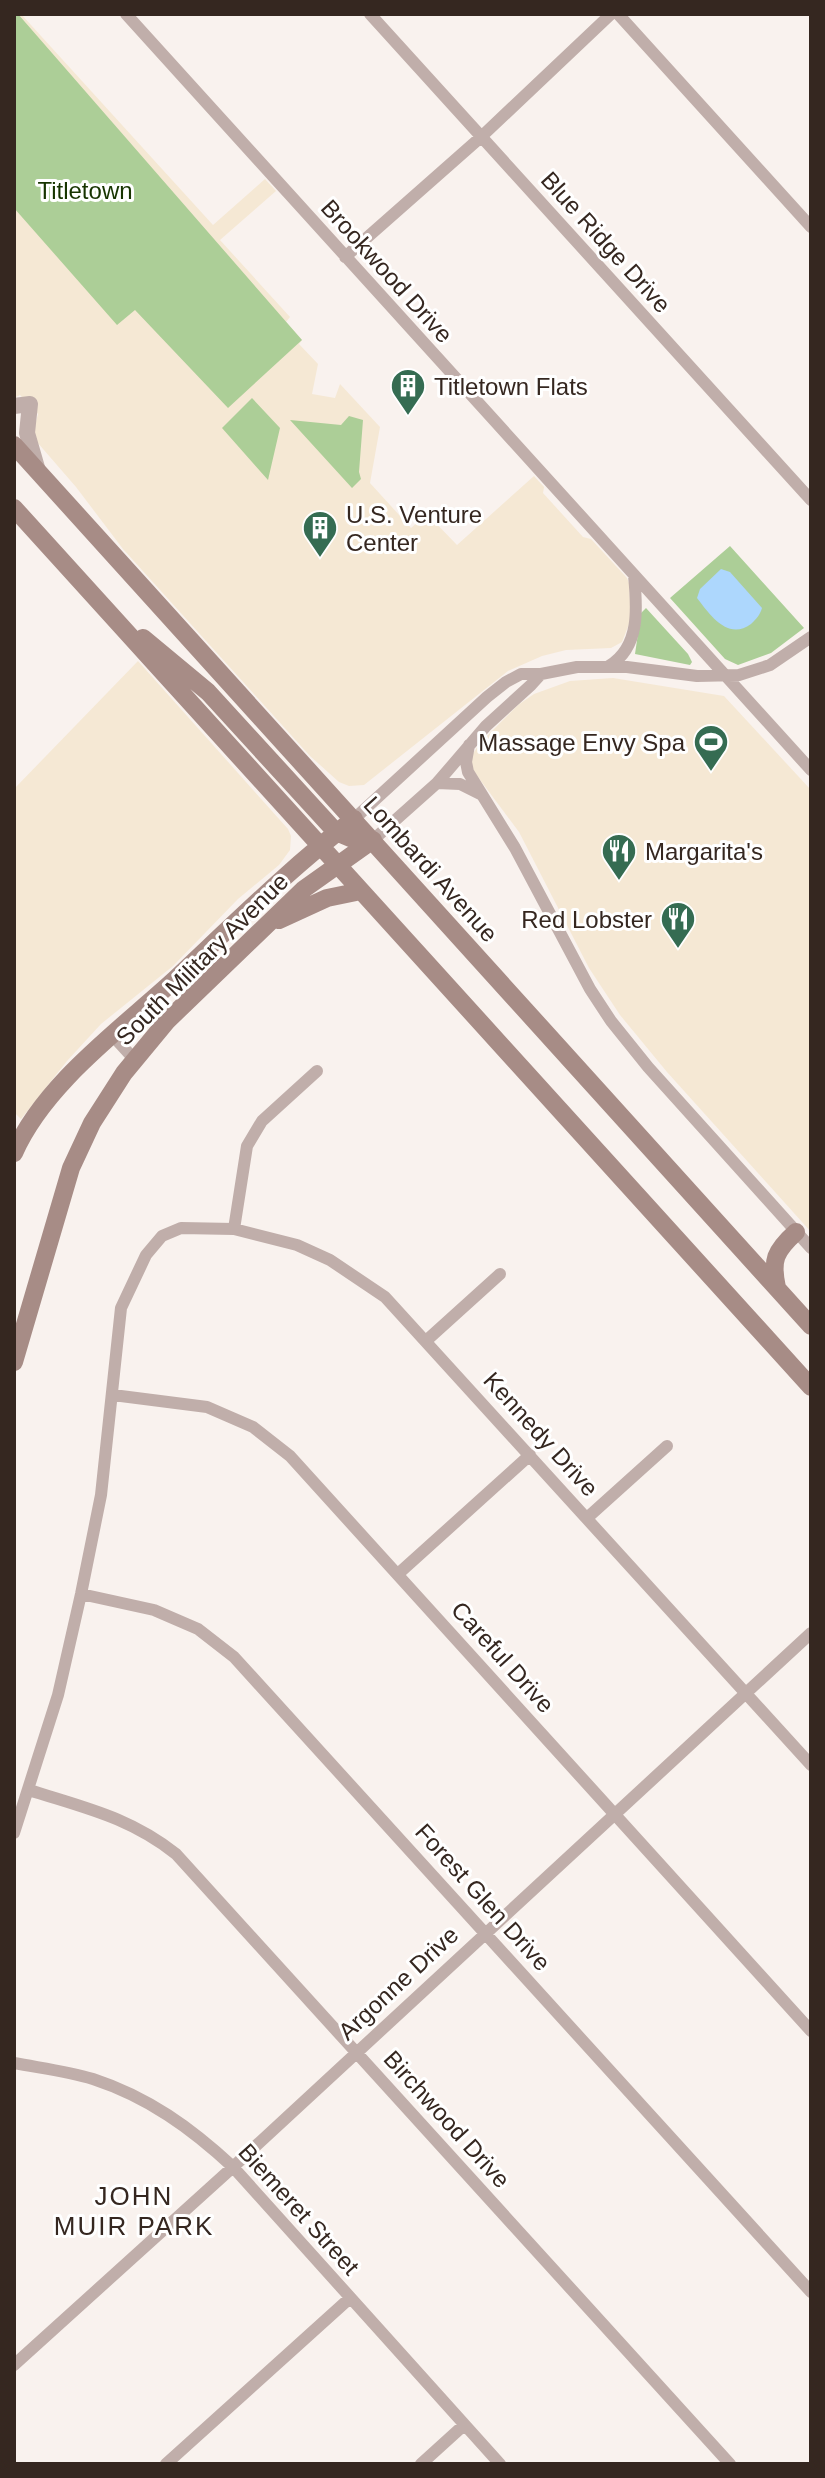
<svg xmlns="http://www.w3.org/2000/svg" width="825" height="2478" font-family="Helvetica,sans-serif">
<style>
.commercial{fill:#f5e8d4}
.green{fill:#acce97}
.water{fill:#add7fd}
.lines{fill:none;stroke-linecap:round;stroke-linejoin:round}
.minor{stroke:#c0aeaa;stroke-width:12}
.tertiary{stroke:#c0aeaa;stroke-width:16}
.secondary{stroke:#a78c86;stroke-width:18}
.labels{text-anchor:middle;dominant-baseline:central;stroke-width:6;stroke-linejoin:round;paint-order:stroke}
.park-label{font-size:24px;fill:#173400;stroke:#fff}
.street-label{font-size:24px;fill:#352720;stroke:#fff}
.poi-label{font-size:24px;fill:#352720;stroke:#fff;text-anchor:start}
.neighbourhood-label{font-size:26px;letter-spacing:2px;fill:#352720;stroke:#fff}
</style>
<rect width="100%" height="100%" fill="#f9f2ee"/>
<path class="commercial" d="M14 14H21L213 225 265 179 276 191 220 240 290 317 286 322 302 340 299 344 318 364 312 394 335 398 340 384 380 427 370 483 411 528 427 514 457 545 534 476 544 487 543 493 583 537 591 539 627 578 629 583 631 619 622 642 611 648 566 650 542 656 508 671 364 785 349 786 339 782 310 756 123 549 76 487 37 442 33 433 38 414 20 395 14 398Z
M138 661 288 829 291 836 290 850 279 865 238 899 173 966 101 1024 67 1061 21 1119 14 1112V789Z
M613 678 724 696 811 790V1232L667 1072 620 1015 589 968 519 832 472 769 471 756 481 742 518 705 534 694 570 681Z"/>
<path class="green" d="M14 14H18L302 340 228 408 135 310 117 325 14 208Z
M252 398 280 428 268 480 222 428Z
M349 416 363 420 359 472 361 479 352 488 290 420 341 425Z
M730 546 804 628 771 653 738 665 725 659 670 598Z
M646 608 688 654 692 662 690 665 635 654 641 613Z"/>
<path class="water" d="M721 569 730 572 762 608C760 615 757 618 751 624 728 641 710 615 697 598L700 589Z"/>
<g class="lines">
<path class="minor" d="M126 14 811 770
M370 14 811 500
M618 14 811 227
M345 257 481 137 611 14
M609 666C641 647 637 606 634 575
M469 745 466 762 468 772 515 848 590 989 611 1021 648 1067 811 1248
M437 783 460 784 480 794
M354 819 487 697 506 682 521 674H541L577 667H627L697 676 739 675 770 665 811 637
M373 840 437 783 486 726 531 685 541 674
M113 1036 134 1059
M234 1229 247 1146 262 1121 317 1071
M427 1340 500 1274
M113 1395 207 1407 253 1427 290 1456 811 2031
M587 1518 667 1446
M398 1574 530 1455
M81 1594 154 1610 198 1629 234 1657 811 2292
M29 1790C85 1808 129 1817 176 1854L730 2464
M14 1833 58 1695 81 1594 101 1495 121 1308 146 1255 162 1236 181 1228 234 1229 297 1245 330 1260 385 1297 811 1765
M14 2063C40 2068 67 2071 93 2079 148 2097 191 2128 233 2167L500 2464
M14 2365 233 2167 811 1633
M166 2464 350 2298
M421 2464 464 2425"/>
<path class="tertiary" d="M14 406 30 404 27 433 38 471"/>
<path class="secondary" d="M14 445 811 1326
M14 508 811 1387
M143 638 208 692 336 832 355 840H373
M279 920 327 898 361 891
M14 1153C44 1085 117 1032 171 983 231 927 289 869 354 819
M777 1288C771 1260 775 1251 796 1232
M14 1362 71 1168 92 1123 124 1073 167 1021 304 889 373 840"/>
</g>
<defs>
<symbol id="building-pin" viewBox="-11 -11 22 30"><path d="M0 17L-7.5 6A9.5 9.5 0 1 1 7.5 6Z" fill="#356c52" stroke="#fff"/><path d="M-4-6H4V6H1V3H-1V6H-4ZM-2.5-4.3h1.7v1.8h-1.7ZM.8-4.3h1.7v1.8H.8ZM-2.5-1h1.7V.8h-1.7ZM.8-1h1.7V.8H.8Z" fill="#fff"/></symbol>
<symbol id="stadium-pin" viewBox="-11 -11 22 30"><path d="M0 17L-7.5 6A9.5 9.5 0 1 1 7.5 6Z" fill="#356c52" stroke="#fff"/><path d="M0-5a6.5 5 0 1 0 0 10a6.5 5 0 1 0 0-10ZM-3.5-1.8h7v3.6h-7Z" fill="#fff"/></symbol>
<symbol id="restaurant-pin" viewBox="-11 -11 22 30"><path d="M0 17L-7.5 6A9.5 9.5 0 1 1 7.5 6Z" fill="#356c52" stroke="#fff"/><path d="M-5-6h1v4h1v-4h1v4h1v-4h1v5L-1.5 .5V6h-2V.5L-5-1ZM5-6V6H3V1.5H1.5Q1.5-4 5-6Z" fill="#fff"/></symbol>
</defs>
<g fill-rule="evenodd">
<use href="#building-pin" x="388" y="366" width="40" height="54"/>
<use href="#building-pin" x="300" y="508" width="40" height="54"/>
<use href="#stadium-pin" x="691" y="722" width="40" height="54"/>
<use href="#restaurant-pin" x="599" y="831" width="40" height="54"/>
<use href="#restaurant-pin" x="658" y="899" width="40" height="54"/>
</g>
<g class="labels">
<g class="park-label">
<text x="85" y="190">Titletown</text>
</g>
<g class="street-label">
<text transform="translate(606 242) rotate(48)">Blue Ridge Drive</text>
<text transform="translate(387 271) rotate(48)">Brookwood Drive</text>
<text transform="translate(431 869) rotate(48)">Lombardi Avenue</text>
<text transform="translate(202 959) rotate(-45)">South Military Avenue</text>
<text transform="translate(541 1434) rotate(48)">Kennedy Drive</text>
<text transform="translate(503 1657) rotate(48)">Careful Drive</text>
<text transform="translate(483 1897) rotate(48)">Forest Glen Drive</text>
<text transform="translate(398 1983) rotate(-43)">Argonne Drive</text>
<text transform="translate(447 2119) rotate(48)">Birchwood Drive</text>
<text transform="translate(299 2209) rotate(48)">Biemeret Street</text>
</g>
<g class="poi-label">
<text x="434" y="386">Titletown Flats</text>
<text x="346" y="514">U.S. Venture<tspan x="346" dy="28">Center</tspan></text>
<text x="685" y="742" text-anchor="end">Massage Envy Spa</text>
<text x="645" y="851">Margarita's</text>
<text x="652" y="919" text-anchor="end">Red Lobster</text>
</g>
<g class="neighbourhood-label">
<text x="134" y="2196">JOHN<tspan x="134" dy="30">MUIR PARK</tspan></text>
</g>
</g>
<rect width="825" height="2478" fill="none" stroke="#352720" stroke-width="32"/>
</svg>
